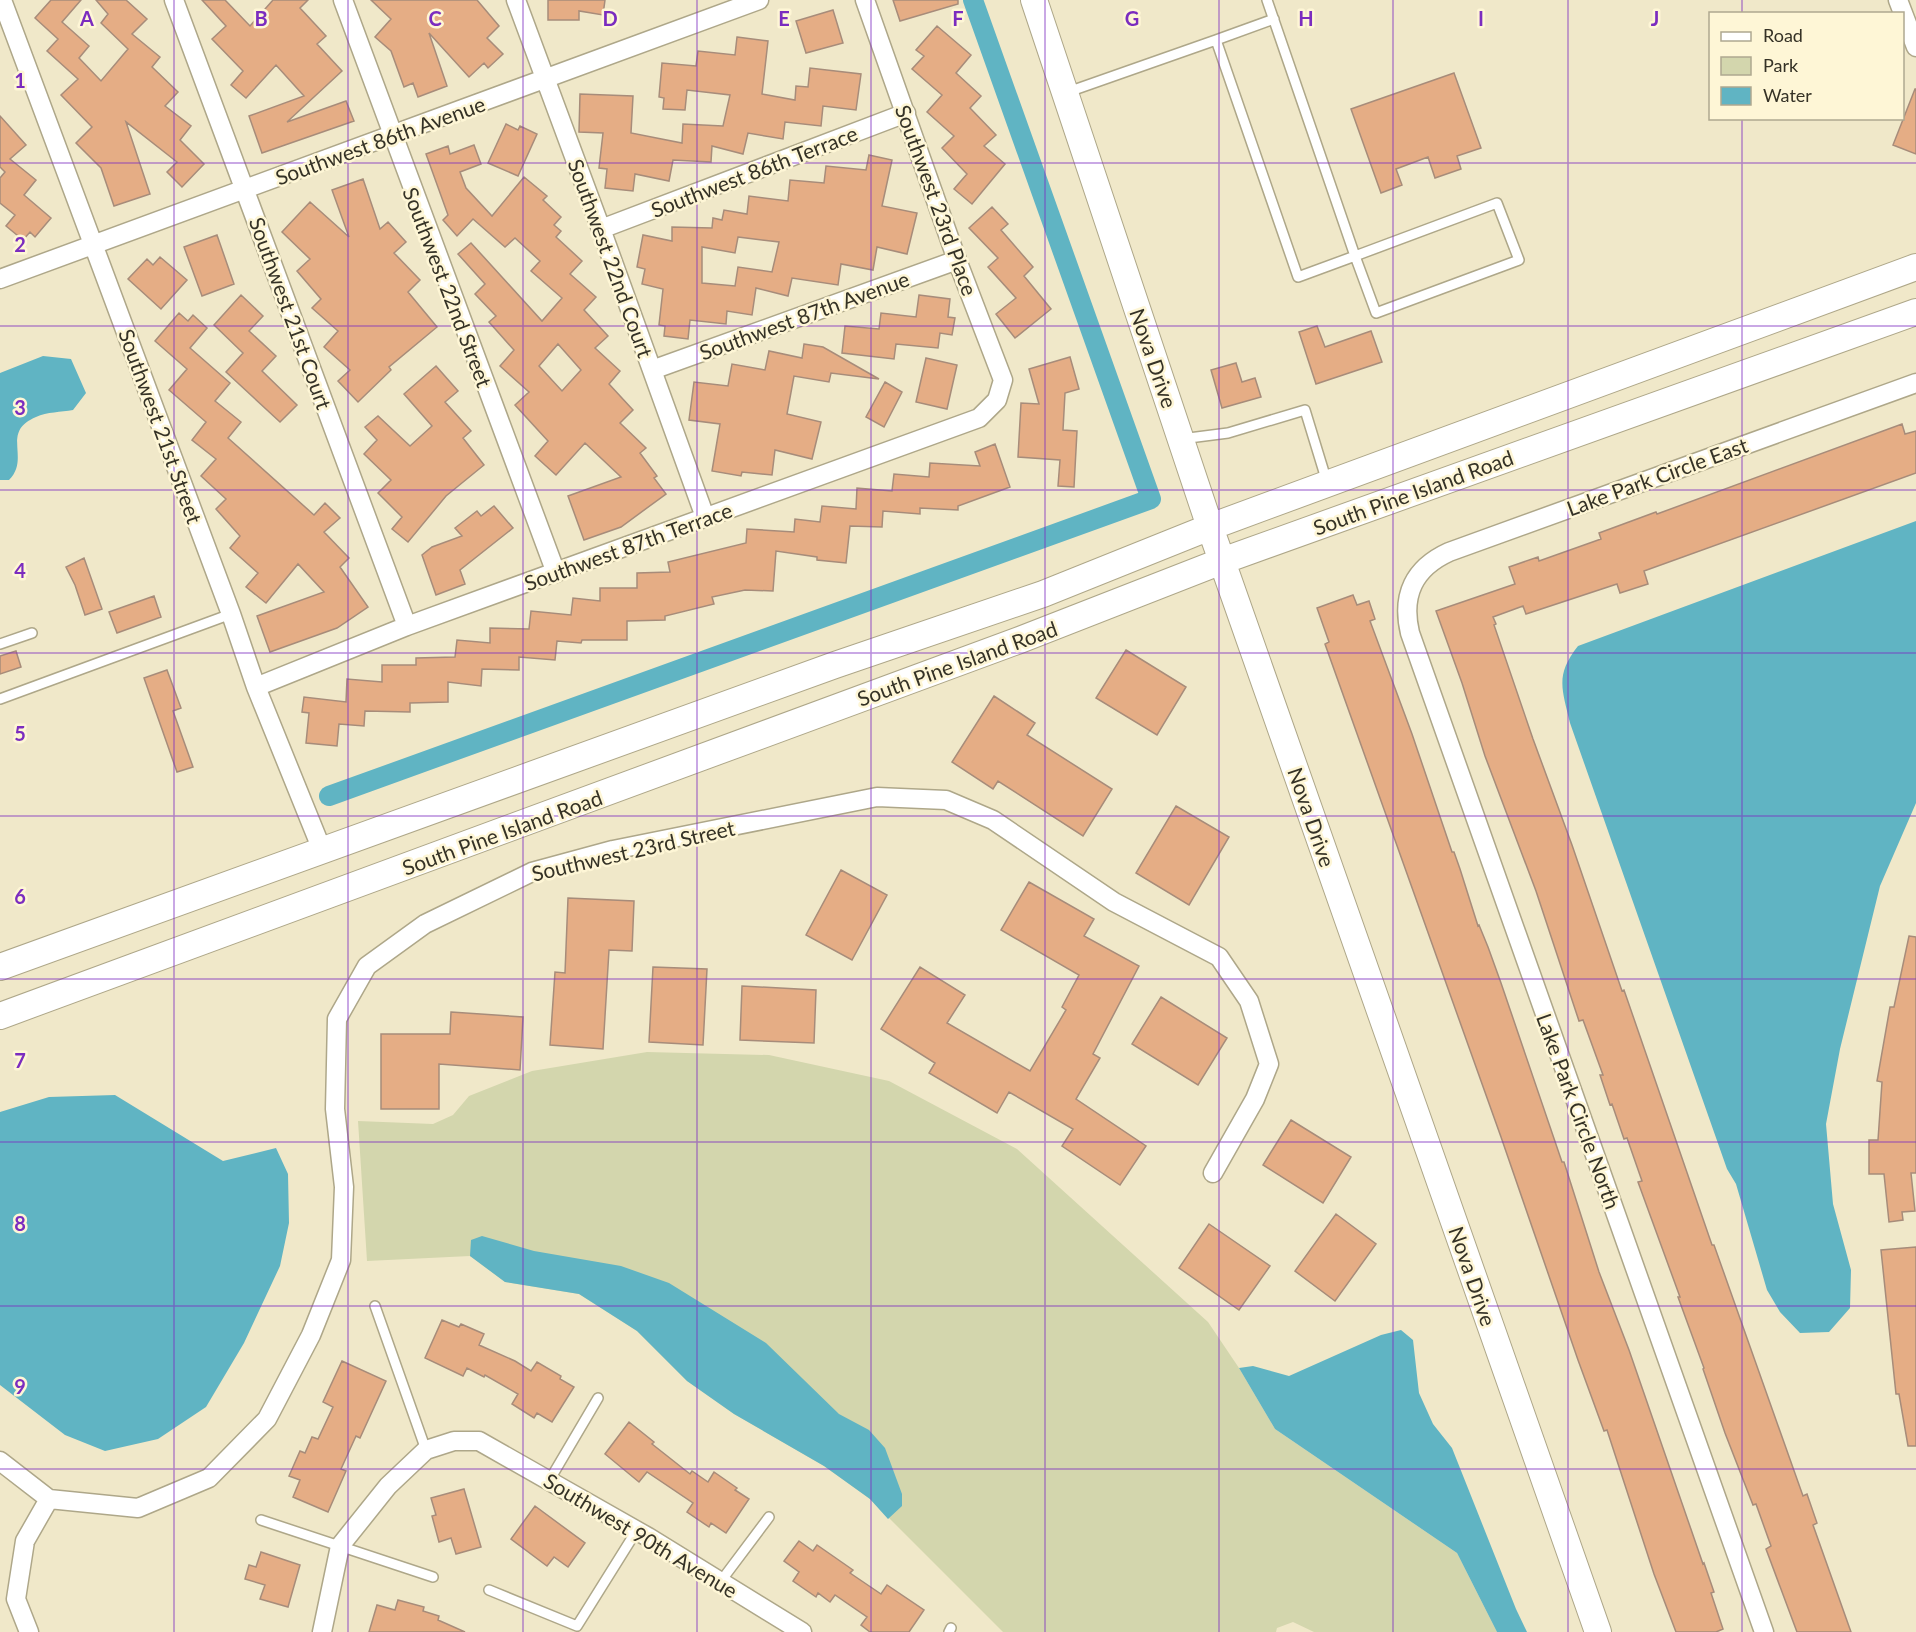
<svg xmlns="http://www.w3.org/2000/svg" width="1916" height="1632" font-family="Lato,sans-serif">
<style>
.green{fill:#d3d6ad}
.water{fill:#60b4c3}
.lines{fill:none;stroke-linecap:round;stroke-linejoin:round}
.canal{stroke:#60b4c3;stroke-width:20}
.building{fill:#e5ad85;stroke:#a78c7a;stroke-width:1.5;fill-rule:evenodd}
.lane-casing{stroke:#aea789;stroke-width:12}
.street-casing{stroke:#aea789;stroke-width:21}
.secondary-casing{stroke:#aea789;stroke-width:28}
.lane{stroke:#fff;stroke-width:9}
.street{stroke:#fff;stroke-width:18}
.secondary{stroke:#fff;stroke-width:26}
.grid{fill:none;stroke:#7b2cbf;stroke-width:1.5;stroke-opacity:0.55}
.labels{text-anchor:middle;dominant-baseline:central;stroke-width:5;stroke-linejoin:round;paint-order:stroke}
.street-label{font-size:21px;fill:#353226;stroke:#fef6d6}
.grid-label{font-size:20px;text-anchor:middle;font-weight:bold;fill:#7b2cbf;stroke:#fef6d6;stroke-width:5;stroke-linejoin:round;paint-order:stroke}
</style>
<rect width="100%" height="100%" fill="#f0e8c9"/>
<path class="green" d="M647 1052 769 1055 889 1081 1017 1149 1208 1322 1239 1368 1275 1429 1457 1553 1497 1632H1314L1293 1622 1277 1628 1276 1632H1003L870 1499 824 1466 734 1414 687 1381 637 1331 579 1294 505 1282 470 1256 367 1261 358 1121 433 1124 453 1115 469 1096 532 1071Z"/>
<path class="water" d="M43 356 71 359 86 393 73 410C61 412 47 412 36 417 0 432 31 458 9 480H0V373Z
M1916 521V803L1880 886 1840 1049 1826 1124 1833 1204 1851 1270 1850 1308 1829 1332 1800 1333 1780 1312 1767 1290 1736 1184 1727 1169 1570 723C1562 689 1555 675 1578 646Z
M115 1095 223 1161 276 1148 288 1174 289 1223 280 1266 244 1343 206 1407 158 1439 105 1451 65 1435 0 1385V1112L49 1097Z
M482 1236 534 1251 621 1266 669 1283 766 1343 839 1414 869 1430 885 1448 902 1494V1506L888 1519 870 1499 824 1466 734 1414 687 1381 637 1331 579 1294 505 1282 470 1256 471 1240Z
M1401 1330 1413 1340 1419 1393 1433 1424 1452 1448 1516 1609 1527 1632H1497L1457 1553 1275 1429 1239 1368 1253 1366 1289 1376 1381 1335Z"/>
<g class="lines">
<path class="canal" d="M329 796 1151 499 973 0"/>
</g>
<path class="building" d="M51 0H81L62 22 89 46 79 58 101 81 128 49 101 23 108 14 96 0H126L147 19 132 34 160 57 152 67 178 92 165 106 191 126 180 140 204 164 182 187 167 172 177 162 126 122 150 194 114 206 101 168 76 143 92 127 61 95 78 79 47 51 58 39 35 18Z
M202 0H225L250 26 273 0H308L300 8 326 36 317 44 342 71 287 122 346 101 354 121 262 153 249 116 304 96 276 65 246 98 231 85 243 71 212 39 226 26Z
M371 0H477L499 26 487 38 503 54 488 68 484 63 469 77 429 33 447 86 418 97 413 83 404 87 391 51 375 37 391 19Z
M548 0H605L603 15 579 11V20H548Z
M893 0H958V4L900 21Z
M833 10 843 43 806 53 796 21Z
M937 26 971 55 956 73 981 96 970 108 996 135 984 146 1005 164 972 204 954 189 967 174 942 148 954 136 927 112 942 95 912 69 924 56 916 50Z
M737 37 768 41 762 94 795 100 796 86 808 87 810 68 861 74 856 110 823 106 821 126 785 122 783 139 748 133 743 154 712 146 711 162 673 160 669 181 635 174 633 191 605 188 607 169 599 168 603 133 579 132 580 94 633 96 631 133 682 143 683 124 723 126 730 95 687 90 685 110 663 109 664 98 659 97 662 63 696 66 698 51 735 55Z
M1454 73 1481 148 1457 156 1461 169 1435 178 1428 157 1396 169 1402 185 1381 193 1351 109Z
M1915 89H1916V154L1893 145Z
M0 116 26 145 10 159 36 180 24 195 51 218 35 237 30 232 23 240 6 226 15 215 0 203V178L5 172 0 167Z
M506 124 518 130 520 126 537 134 518 176 488 163Z
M474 145 481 164 460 172 466 188 492 216 524 177 547 196 543 200 561 217 554 225 561 231 556 237 582 261 570 274 596 297 584 310 608 336 595 348 620 371 609 384 633 410 620 423 646 448 640 453 657 476 654 478 666 494 621 527 584 540 568 496 621 477 585 443 556 475 535 456 548 441 515 405 529 392 500 366 514 350 489 322 496 316 475 294 485 284 458 254 471 243 542 321 562 298 531 271 540 261 515 238 505 247 473 219 457 236 443 220 448 215 426 154 448 146 450 154ZM558 344 581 370 562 391 539 366Z
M869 155 892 160 882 206 917 213 907 254 877 247 873 270 841 264 838 285 792 278 788 296 756 288 752 315 727 311 726 324 690 320 688 339 664 336 665 326 659 325 663 289 642 284 645 269 637 267 643 235 672 241V227L712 228 713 218 722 220 724 210 747 214 749 196 788 201 790 180 824 183 826 166 866 170ZM738 237 779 242 772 272 738 267 735 286 702 283V247L735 253Z
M363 179 380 229 388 222 406 242 394 253 420 280 408 292 437 327 389 367 391 370 358 402 338 381 350 370 324 347 338 331 312 308 321 299 297 271 310 259 282 232 310 202 349 237 332 190Z
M992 207 1008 224 1001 230 1033 267 1024 276 1051 309 1015 338 996 314 1016 298 988 267 998 258 969 228Z
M217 235 234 284 202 296 184 247Z
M160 257 187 280 161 309 128 279 147 259 153 265Z
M241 295 263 316 249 331 276 356 262 371 297 405 280 422 226 372 243 353 214 325Z
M919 295 950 299 948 317 955 318 952 335 940 333 938 348 896 344 894 359 842 353 845 326 879 329 881 313 916 317Z
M179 313 188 321 193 315 207 328 190 348 230 383 215 401 241 422 228 438 314 515 325 503 340 518 324 532 349 558 340 567 368 607 337 628 270 652 257 616 324 592 298 564 266 603 246 587 258 573 230 548 240 536 216 509 226 499 201 476 216 459 192 440 206 422 169 390 187 369 155 341Z
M1317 326 1325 347 1371 331 1382 362 1316 384 1299 332Z
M804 344 823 347 879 379 831 373 829 382 794 376 787 414 821 422 812 459 775 450 772 475 742 472 741 476 712 471 720 424 689 420 694 382 728 386 732 364 765 370 769 351 802 358Z
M1070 357 1079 389 1065 393 1063 430 1077 431 1074 487 1058 486 1060 460 1018 457 1021 403 1039 404 1029 369Z
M926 358 957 365 947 409 916 402Z
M1236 363 1242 382 1255 378 1261 397 1222 408 1211 370Z
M436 366 458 391 445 402 471 431 463 438 484 465 446 496 408 542 392 529 402 517 378 493 391 480 364 454 377 440 365 427 378 416 410 446 432 426 404 394Z
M885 382 902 392 884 427 866 417Z
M1902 424 1905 434 1916 431V473L1644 571 1648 584 1620 593 1617 584 1526 614 1523 606 1493 617 1496 624 1494 625 1533 739 1572 845 1622 991 1624 990 1712 1245H1714L1803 1496 1807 1494 1817 1523 1813 1525 1851 1632H1797L1766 1549 1771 1546 1756 1504 1753 1505 1725 1433 1703 1369 1704 1368 1678 1297H1680L1638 1182 1642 1181 1627 1138 1624 1139 1612 1104 1610 1105 1600 1075H1603L1583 1020 1579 1021 1536 891 1485 756 1462 683 1436 611 1515 584 1509 567 1538 557 1539 561 1601 539 1599 533 1656 512 1657 514Z
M995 444 1010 487 958 506V510L920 508V514L883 511 882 527 850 526 846 563 817 560V557L776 551 773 591 745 590 712 597 714 604 665 616V620L627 621V640H582L581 643 557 641 555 660 519 657V670L482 669 481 686 448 682V702L410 703V712L365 711 364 726 339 724 337 746 306 743 309 713 302 712 304 697 346 702 347 679 382 682V665H416V658L455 657 457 640 490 643V628L529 629 531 611 571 615 573 598 600 601V588H637V573L670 572 668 562 746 543 747 529 794 532 795 519 820 522 822 506 856 509 857 488 892 491 894 474 929 477 930 463 980 466 975 452Z
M494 506 513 528 460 570 465 584 436 595 422 555 432 547 462 536 455 528 477 511 481 516Z
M84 558 102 609 85 615 75 585 66 567Z
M1353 595 1357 605 1369 601 1375 619 1370 621 1412 734 1452 852H1454L1460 869 1478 926 1479 925 1488 947 1501 983 1562 1162H1564L1599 1272 1629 1350 1703 1564 1704 1563 1714 1592 1711 1593 1723 1629 1716 1632H1676L1654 1574 1607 1430 1604 1431 1578 1360 1501 1137 1325 644 1329 642 1317 608Z
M154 596 161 617 117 633 109 612Z
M1126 650 1186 687 1157 735 1096 698Z
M16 651 21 667 0 674V656Z
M167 670 181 708 173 711 193 767 177 772 144 678Z
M994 696 1035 723 1027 735 1112 789 1083 836 998 781 993 789 952 762Z
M1176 806 1229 837 1189 905 1136 873Z
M841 870 887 895 852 960 806 935Z
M1029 882 1094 919 1084 936 1139 966 1093 1054 1100 1058 1076 1099 1146 1146 1120 1185 1062 1146 1073 1129 1009 1092 997 1113 929 1073 935 1063 881 1029 920 967 965 995 947 1023 1030 1071 1066 1010 1062 1007 1079 975 1001 930Z
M568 898 634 901 632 951 609 950 603 1049 550 1045 555 972 565 973Z
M1909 936 1916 937V1173H1911L1915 1211 1902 1212 1903 1220 1889 1222 1884 1174H1869V1140H1878L1882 1082 1877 1081 1890 1007H1894Z
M653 967 707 969 703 1045 649 1042Z
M742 986 816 990 814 1043 740 1040Z
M1161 997 1227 1038 1198 1085 1132 1044Z
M451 1012 523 1017 520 1070 439 1064V1109H381V1034H450Z
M1291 1120 1351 1157 1323 1203 1263 1165Z
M1336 1214 1376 1244 1335 1301 1295 1271Z
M1209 1224 1270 1266 1239 1310 1179 1268Z
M1916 1247V1446H1908L1899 1394H1896L1881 1250Z
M442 1320 459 1327 461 1324 484 1334 479 1345 515 1361 531 1371 537 1362 561 1376 560 1379 574 1387 552 1422 537 1413 534 1418 512 1404 518 1394 485 1375 484 1377 467 1368 463 1376 425 1358Z
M342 1361 386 1381 360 1438 356 1436 341 1469 346 1471 328 1512 293 1497 300 1480 289 1476 300 1451 305 1453 312 1437 318 1439 333 1407 323 1402Z
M629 1422 654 1442 652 1444 690 1474 692 1471 708 1482 714 1472 737 1488 735 1490 749 1499 726 1533 711 1523 709 1527 687 1512 693 1503 647 1472 639 1482 605 1454Z
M464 1489 481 1547 456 1554 451 1538 439 1542 432 1516 436 1515 431 1498Z
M535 1506 585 1543 568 1567 554 1557 547 1566 511 1539Z
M799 1541 813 1551 817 1545 853 1570 850 1573 881 1594 887 1585 924 1610 909 1632H870L861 1625 867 1617 835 1595 830 1602 818 1593 816 1597 793 1581 799 1572 784 1561Z
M261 1552 300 1565 288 1607 260 1599 265 1585 245 1579 249 1565 256 1567Z
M398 1600 424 1607 423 1611 439 1616 438 1620 465 1632H369L377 1605 395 1610Z"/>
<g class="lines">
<defs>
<path id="lane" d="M1216 40 1274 19
M1068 92 1216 40 1298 277 1355 256 1267 0
M1497 203 1519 260 1376 313 1355 256Z
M1181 439 1228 433 1305 410 1327 482
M0 644 32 633
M0 699 231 614
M375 1306 426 1450
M549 1481 598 1398
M261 1520 433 1577
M721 1581 769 1517
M489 1590 577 1626 637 1530
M949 1632 951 1628"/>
<path id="street" d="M2 0 231 614 256 687 322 850
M174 0 407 626
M343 0 556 573
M516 0 601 229 705 517
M1898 0 1916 47
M601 229 906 113
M0 279 759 0
M652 370 957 260
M256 687 407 626 979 418 997 400 1003 380 957 260 865 0
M0 1461 49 1499
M49 1499 138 1508 209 1478 267 1419 311 1335 341 1260 344 1187 335 1109 337 1019 367 966 425 924 532 872 613 850 877 797 946 800 993 820 1114 902 1219 957 1249 1001 1269 1064 1255 1099 1213 1173
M29 1632 16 1599 25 1541 49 1499
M322 1632 340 1546 388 1486 426 1450 454 1441H479L648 1537 802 1632
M1764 1632 1410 633C1401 595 1414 568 1449 552L1916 383"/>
<path id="secondary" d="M1034 0 1210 527 1598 1632
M0 967 835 665 1043 594 1210 527 1916 267
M0 1016 1017 641 1222 561 1916 312"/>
</defs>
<use href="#lane" class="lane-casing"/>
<use href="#street" class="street-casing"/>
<use href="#secondary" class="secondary-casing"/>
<use href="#lane" class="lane"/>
<use href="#street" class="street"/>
<use href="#secondary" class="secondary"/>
</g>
<path class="grid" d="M174 0V1632M348 0V1632M523 0V1632M697 0V1632M871 0V1632M1045 0V1632M1219 0V1632M1393 0V1632M1568 0V1632M1742 0V14M1742 118V1632M0 163H1916M0 326H1916M0 490H1916M0 653H1916M0 816H1916M0 979H1916M0 1142H1916M0 1306H1916M0 1469H1916"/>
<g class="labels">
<g class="street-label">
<text transform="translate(380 140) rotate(-20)">Southwest 86th Avenue</text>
<text transform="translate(754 171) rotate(-21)">Southwest 86th Terrace</text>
<text transform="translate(937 200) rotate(70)">Southwest 23rd Place</text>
<text transform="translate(611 258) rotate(70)">Southwest 22nd Court</text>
<text transform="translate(448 287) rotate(69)">Southwest 22nd Street</text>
<text transform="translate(291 313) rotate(70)">Southwest 21st Court</text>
<text transform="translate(804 315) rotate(-20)">Southwest 87th Avenue</text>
<text transform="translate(1154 358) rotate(71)">Nova Drive</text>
<text transform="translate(161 426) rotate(70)">Southwest 21st Street</text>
<text transform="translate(1657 476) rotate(-20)">Lake Park Circle East</text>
<text transform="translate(1413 492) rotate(-20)">South Pine Island Road</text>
<text transform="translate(628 546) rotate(-20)">Southwest 87th Terrace</text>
<text transform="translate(957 663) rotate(-20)">South Pine Island Road</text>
<text transform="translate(1312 817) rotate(71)">Nova Drive</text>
<text transform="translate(502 832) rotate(-20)">South Pine Island Road</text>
<text transform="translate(633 850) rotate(-13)">Southwest 23rd Street</text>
<text transform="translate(1579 1111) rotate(70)">Lake Park Circle North</text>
<text transform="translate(1473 1276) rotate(71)">Nova Drive</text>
<text transform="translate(641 1535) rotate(31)">Southwest 90th Avenue</text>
</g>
</g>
<g class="grid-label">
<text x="87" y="26">A</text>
<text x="261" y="26">B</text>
<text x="435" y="26">C</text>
<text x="610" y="26">D</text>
<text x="784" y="26">E</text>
<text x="958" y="26">F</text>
<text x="1132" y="26">G</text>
<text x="1306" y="26">H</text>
<text x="1481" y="26">I</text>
<text x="1655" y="26">J</text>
<text x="20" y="88">1</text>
<text x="20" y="252">2</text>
<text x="20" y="415">3</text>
<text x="20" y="578">4</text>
<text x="20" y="741">5</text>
<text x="20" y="904">6</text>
<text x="20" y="1068">7</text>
<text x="20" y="1231">8</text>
<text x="20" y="1394">9</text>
</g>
<rect x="1709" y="12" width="195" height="108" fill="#fef6d6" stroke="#aea890" stroke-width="1.5"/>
<rect x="1721" y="32" width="30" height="9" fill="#ffffff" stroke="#aea890" stroke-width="1.5"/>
<text x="1763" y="42" font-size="18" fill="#353226">Road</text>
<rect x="1721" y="57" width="30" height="18" fill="#d3d6ad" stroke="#aea890" stroke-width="1.5"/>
<text x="1763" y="72" font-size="18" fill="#353226">Park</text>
<rect x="1721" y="87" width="30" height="18" fill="#60b4c3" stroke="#aea890" stroke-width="1.5"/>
<text x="1763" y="102" font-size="18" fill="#353226">Water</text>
</svg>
